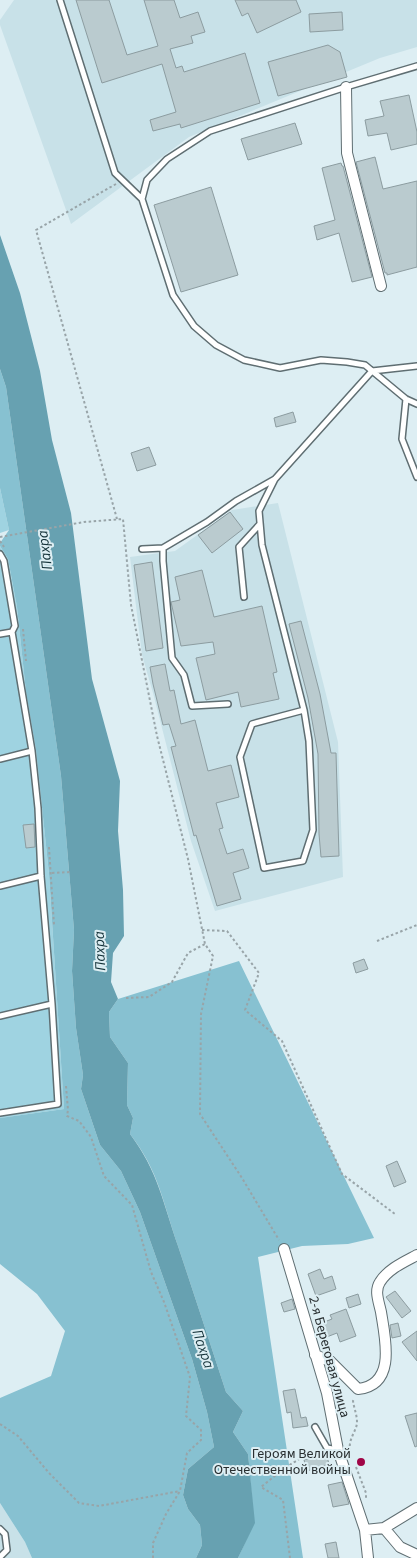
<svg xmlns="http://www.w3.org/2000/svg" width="417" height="1558" font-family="'Source Sans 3',sans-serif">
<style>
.built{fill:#c8e1e8}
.green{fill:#9fd3e1}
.forest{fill:#87c1d1}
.water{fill:#67a1b1}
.building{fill:#bacbcf;stroke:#8c9ca0}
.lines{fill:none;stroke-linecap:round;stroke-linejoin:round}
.service-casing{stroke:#5f6e72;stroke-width:8}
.minor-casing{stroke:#5f6e72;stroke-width:12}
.path{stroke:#98a4a8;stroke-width:2;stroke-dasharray:2.5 2.5;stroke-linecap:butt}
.service{stroke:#fff;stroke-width:5}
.minor{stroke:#fff;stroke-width:10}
.poi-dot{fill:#a00546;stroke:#ddeef3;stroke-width:2}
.labels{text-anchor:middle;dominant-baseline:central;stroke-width:4;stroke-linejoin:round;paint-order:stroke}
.street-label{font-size:14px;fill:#282e30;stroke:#ddeef3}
.poi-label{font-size:14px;fill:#282e30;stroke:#ddeef3;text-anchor:end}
.water-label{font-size:15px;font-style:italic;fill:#143239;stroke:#ddeef3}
</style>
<rect width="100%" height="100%" fill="#ddeef3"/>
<path class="built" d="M14 0H417V47L380 58 189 137 71 224 0 25V20Z
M278 503 338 742 343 877 215 911 191 841 153 693 142 655 130 557 175 551 232 510Z
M0 1503 25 1542 32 1558H0Z"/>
<path class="green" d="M0 488 9 530 0 533Z
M0 546 8 559 17 607 26 692 36 750 49 874 64 1109 0 1118Z"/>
<path class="forest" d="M0 369 6 387 61 776 74 930 72 971 76 1028 83 1075 81 1089 100 1145 121 1171 140 1212 192 1359 207 1412 214 1447 188 1469 183 1495 188 1509 200 1525 202 1545 196 1558H32L25 1542 0 1503V1398L51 1376 65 1331 37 1294 0 1264V1118L64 1109 49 874 36 750 26 692 17 607 8 559 0 546V543L9 530 0 488Z
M239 961 374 1238 348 1244 302 1246 258 1257 303 1558H238L254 1523 248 1454 233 1432 243 1411 226 1392C210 1343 194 1294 178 1246 163 1203 159 1171 130 1134L133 1118 127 1105 128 1063 110 1037 109 1012 118 999Z"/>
<path class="water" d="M0 235 20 293 40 371 52 440 71 513 92 679 120 781 118 831 123 890 124 936 113 953 111 982 118 999 109 1012 110 1037 128 1063 127 1105 133 1118 130 1134C158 1171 163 1203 178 1246 194 1294 210 1343 226 1392L243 1411 233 1432 248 1454 255 1523 238 1558H196L202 1545 200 1525 188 1509 183 1495 188 1469 214 1447 207 1412 192 1359 140 1212 121 1171 100 1145 81 1089 83 1075 76 1028 72 971 74 930 61 776 6 387 0 369Z"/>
<path class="building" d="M76 0H109L127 55 158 46 144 0H174L180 18 198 12 205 32 191 36 193 43 170 49 176 68 182 66 184 72 245 53 260 103 181 128 180 124 153 131 150 120 176 112 162 64 102 83Z
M235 0H296L301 12 257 33 248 13 242 16Z
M342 12 343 30 310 32 309 14Z
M328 45 340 52 347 77 278 96 268 62Z
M409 95 417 132V144L391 150 387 133 368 136 365 120 384 116 380 101Z
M295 123 302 144 248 160 241 139Z
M375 157 383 189 417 181V267L387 275V273H385L356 162Z
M341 163 342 166H343L372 277 352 282 339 233 317 240 314 226 335 220 322 168Z
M211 187 238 275 181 292 154 205Z
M293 412 296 422 276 427 274 418Z
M149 447 156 465 137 471 131 453Z
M230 512 243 529 212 553 198 535Z
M152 562 163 648 146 651 134 565Z
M202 570 214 617 262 606 277 672 273 673 279 699 241 707 238 692 206 700 196 658 215 654 213 642 181 646 171 602 180 600 175 577Z
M301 621 320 694 331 753H336L339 856 321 857 319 834 318 754 308 698 289 624Z
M165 664 170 691 174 690 181 724 195 720 208 771 231 765 239 797 216 803 223 828 219 829 227 854 243 849 249 868 233 873 241 899 217 906 196 835 194 836 171 747 176 746 169 724 163 725 153 684 150 667Z
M34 824 35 847 26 848 23 825Z
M364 959 368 969 356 973 353 963Z
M397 1161 406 1182 394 1187 386 1166Z
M320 1269 324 1279 332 1276 336 1289 316 1296 308 1274Z
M395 1291 411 1311 402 1318 386 1297Z
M358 1294 361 1304 349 1308 346 1298Z
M292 1299 295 1309 284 1312 281 1303Z
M346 1309 356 1336 340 1342 337 1333 324 1338 319 1324 332 1319 330 1315Z
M398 1323 401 1336 392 1338 390 1325Z
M417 1331V1361L402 1342Z
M295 1389 301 1418 306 1417 308 1426 293 1428 291 1412 287 1413 283 1391Z
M417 1413V1446L415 1447 405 1416Z
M326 1453 329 1464 307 1471 304 1460Z
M342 1482 349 1504 333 1507 328 1485Z
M336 1542 339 1558H328L325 1544Z"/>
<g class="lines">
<defs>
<path id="service" d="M60 0 115 173 142 199
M417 66 346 87 210 131 167 159 147 180 142 199 173 295 194 326 216 345 244 360 280 368 321 360 347 362 365 365 406 399 417 404
M406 399 402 439 417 477
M275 479 259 511 262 545 304 710 309 741 313 830 303 861 264 868 240 757 252 724 304 710
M163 548V561L172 658 184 675 192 706 228 704
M142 549 163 548 207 522 236 501 275 479 372 371 417 366
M0 554 4 561 15 626 12 632 32 751 38 808 41 876 52 1004 58 1104 0 1113
M244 597 239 547 260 524
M0 634 12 632
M0 759 32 751
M0 886 41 876
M0 1016 52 1004
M315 1427 327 1448 338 1450
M0 1529 5 1534 7 1550 0 1557"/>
<path id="minor" d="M346 87 347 153 381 286
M284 1249 327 1393 338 1450 365 1530 368 1558
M315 1355 330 1361 358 1389C397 1385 385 1338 381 1312 379 1302 374 1291 380 1282 388 1269 404 1262 417 1255
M384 1528 400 1547 417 1555
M365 1530 384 1528 417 1508"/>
</defs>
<use href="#service" class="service-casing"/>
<use href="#minor" class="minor-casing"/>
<path class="path" d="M116 184 36 230 117 519
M0 537 84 522 123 519 131 605 157 736 188 859 205 944 213 956 201 1014 200 1114 242 1178 279 1240
M0 541 4 547
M23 629 26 661
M49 847 54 925
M52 873 70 872
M202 930 227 931 259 973 245 1010 282 1041 342 1174 395 1214
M377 941 417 925
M126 998 149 997 172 982 188 953 205 944
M66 1086 68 1110 67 1116 79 1121 91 1137 104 1176 132 1205 151 1272 164 1302 190 1377 186 1416 201 1430V1440L187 1453 180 1491 166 1514 153 1543V1558
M0 1424 18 1436 49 1473 79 1503 99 1506 180 1491
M350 1451C348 1438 357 1431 357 1422 357 1415 354 1408 353 1401L354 1398
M356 1467 366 1493V1498
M290 1558 283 1500 261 1487C280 1472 296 1457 320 1451"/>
<use href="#service" class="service"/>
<use href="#minor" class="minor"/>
</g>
<circle class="poi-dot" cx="361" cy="1462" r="5"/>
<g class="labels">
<g class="street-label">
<text transform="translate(329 1357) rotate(75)">2-я Береговая улица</text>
</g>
<g class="poi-label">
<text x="351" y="1454">Героям Великой<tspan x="351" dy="16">Отечественной войны</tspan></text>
</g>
<g class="water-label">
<text transform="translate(45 550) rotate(-97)">Пахра</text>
<text transform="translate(100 951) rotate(-92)">Пахра</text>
<text transform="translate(203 1349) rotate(71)">Пахра</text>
</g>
</g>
</svg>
